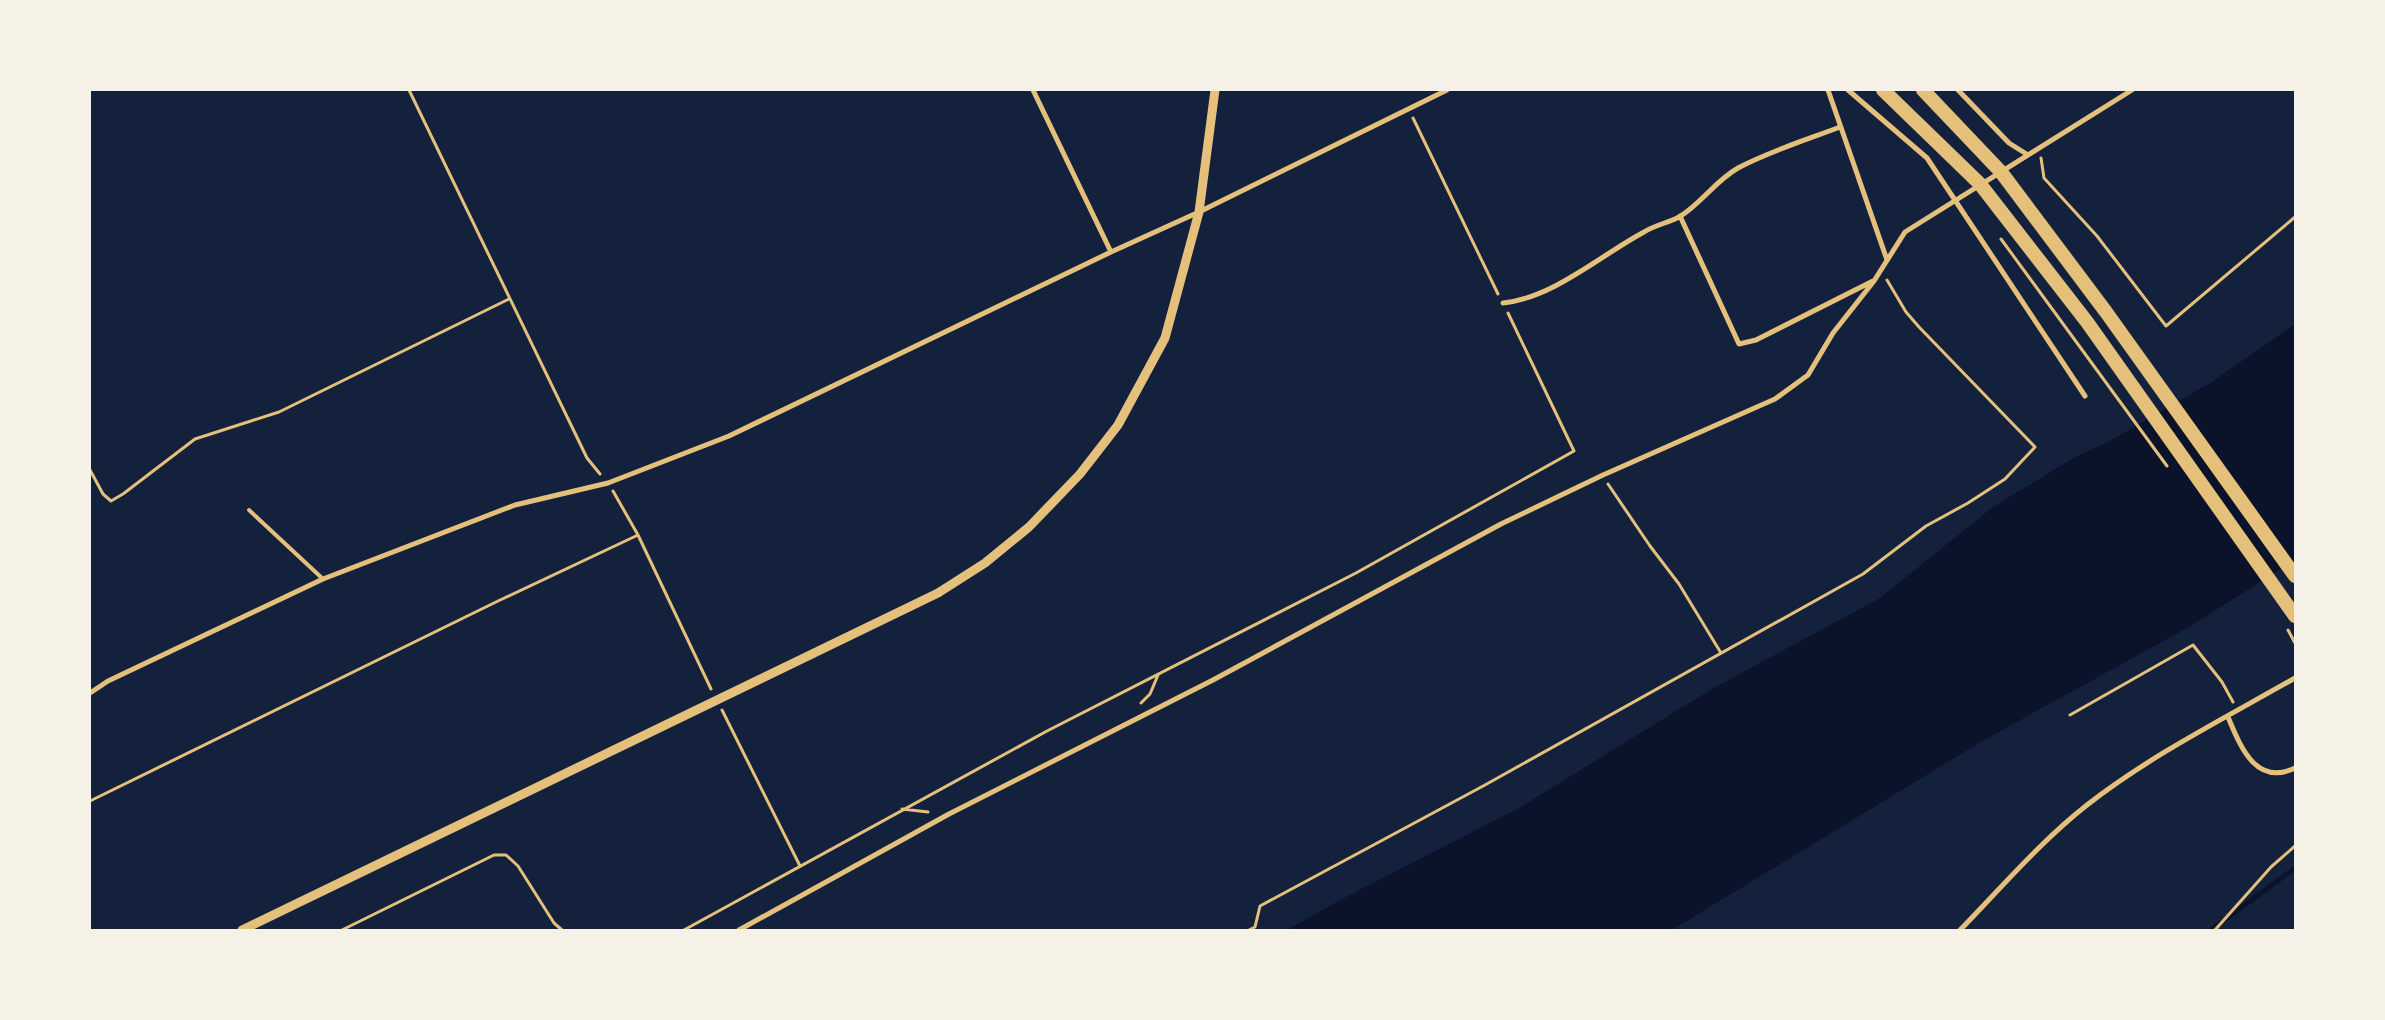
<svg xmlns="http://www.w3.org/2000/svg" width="2385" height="1020" font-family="'Titillium Web',sans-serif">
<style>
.water{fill:#0b132b}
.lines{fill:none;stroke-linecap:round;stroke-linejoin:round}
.stream{stroke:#0b132b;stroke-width:5}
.path{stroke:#e5c07b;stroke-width:3}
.service{stroke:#e5c07b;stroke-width:4}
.minor{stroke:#e5c07b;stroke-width:5}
.tertiary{stroke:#e5c07b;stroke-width:9}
.trunk{stroke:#e5c07b;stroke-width:14}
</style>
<rect width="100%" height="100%" fill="#14213d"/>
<path class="water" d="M2295 324V560L2189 627 1984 740 1672 930H1287L1340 900 1519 808 1710 690 1880 598 1993 507 2077 456 2108 442 2210 383Z"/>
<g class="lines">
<path class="stream" d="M2211 930 2295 868"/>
<path class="path" d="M409 90 587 458 600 474
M1413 118 1498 294
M2041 158 2044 178 2097 236 2166 326 2295 217
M2001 239 2167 466
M90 470 103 494 111 501 123 494 195 439 279 412 509 299
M1608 484 1650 546 1679 584 1721 653
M613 491 638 535 711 689
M2288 630 2295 643
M1141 703 1150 694 1158 675
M722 710 800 866
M2070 715 2193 645 2222 682 2233 702
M90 801 498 601 638 535
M902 809 928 812
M342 930 494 855H506L518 866 554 923 562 930
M684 930 1047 731 1356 573 1574 451 1508 313
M1249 930 1255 927 1260 906 1485 785 1863 574 1926 526 1968 503 2005 479 2035 447 1919 327 1906 312 1887 280
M2215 930 2271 867 2295 846"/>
<path class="service" d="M249 510 323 579"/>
<path class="minor" d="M1033 90 1111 252
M1828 90 1887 260
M1848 90 1927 158 2085 396
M1958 90 2009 143 2028 155
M1680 216 1739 344 1756 340 1873 281
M1503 303C1553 298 1601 255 1644 232 1655 225 1668 223 1679 217 1701 204 1715 181 1738 168 1770 151 1806 140 1840 127
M90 693 108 681 323 579 515 505 608 483 729 436 1111 252 1199 212 1447 90
M2228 717C2240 745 2255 787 2295 768
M739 930 949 814 1213 680 1501 524 1603 475 1775 399 1808 375 1833 333 1874 281 1905 232 2132 90
M1960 930C2001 888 2041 841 2087 805 2151 755 2225 718 2295 678"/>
<path class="tertiary" d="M242 930 938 593 985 563 1029 527 1080 474 1118 425 1165 338 1199 212 1215 90"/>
<path class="trunk" d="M1883 90 1980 184 2087 322 2295 616
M1923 90 2001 172 2106 312 2295 576"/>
</g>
<rect width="2385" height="1020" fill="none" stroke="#f6f1e7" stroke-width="182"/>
</svg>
